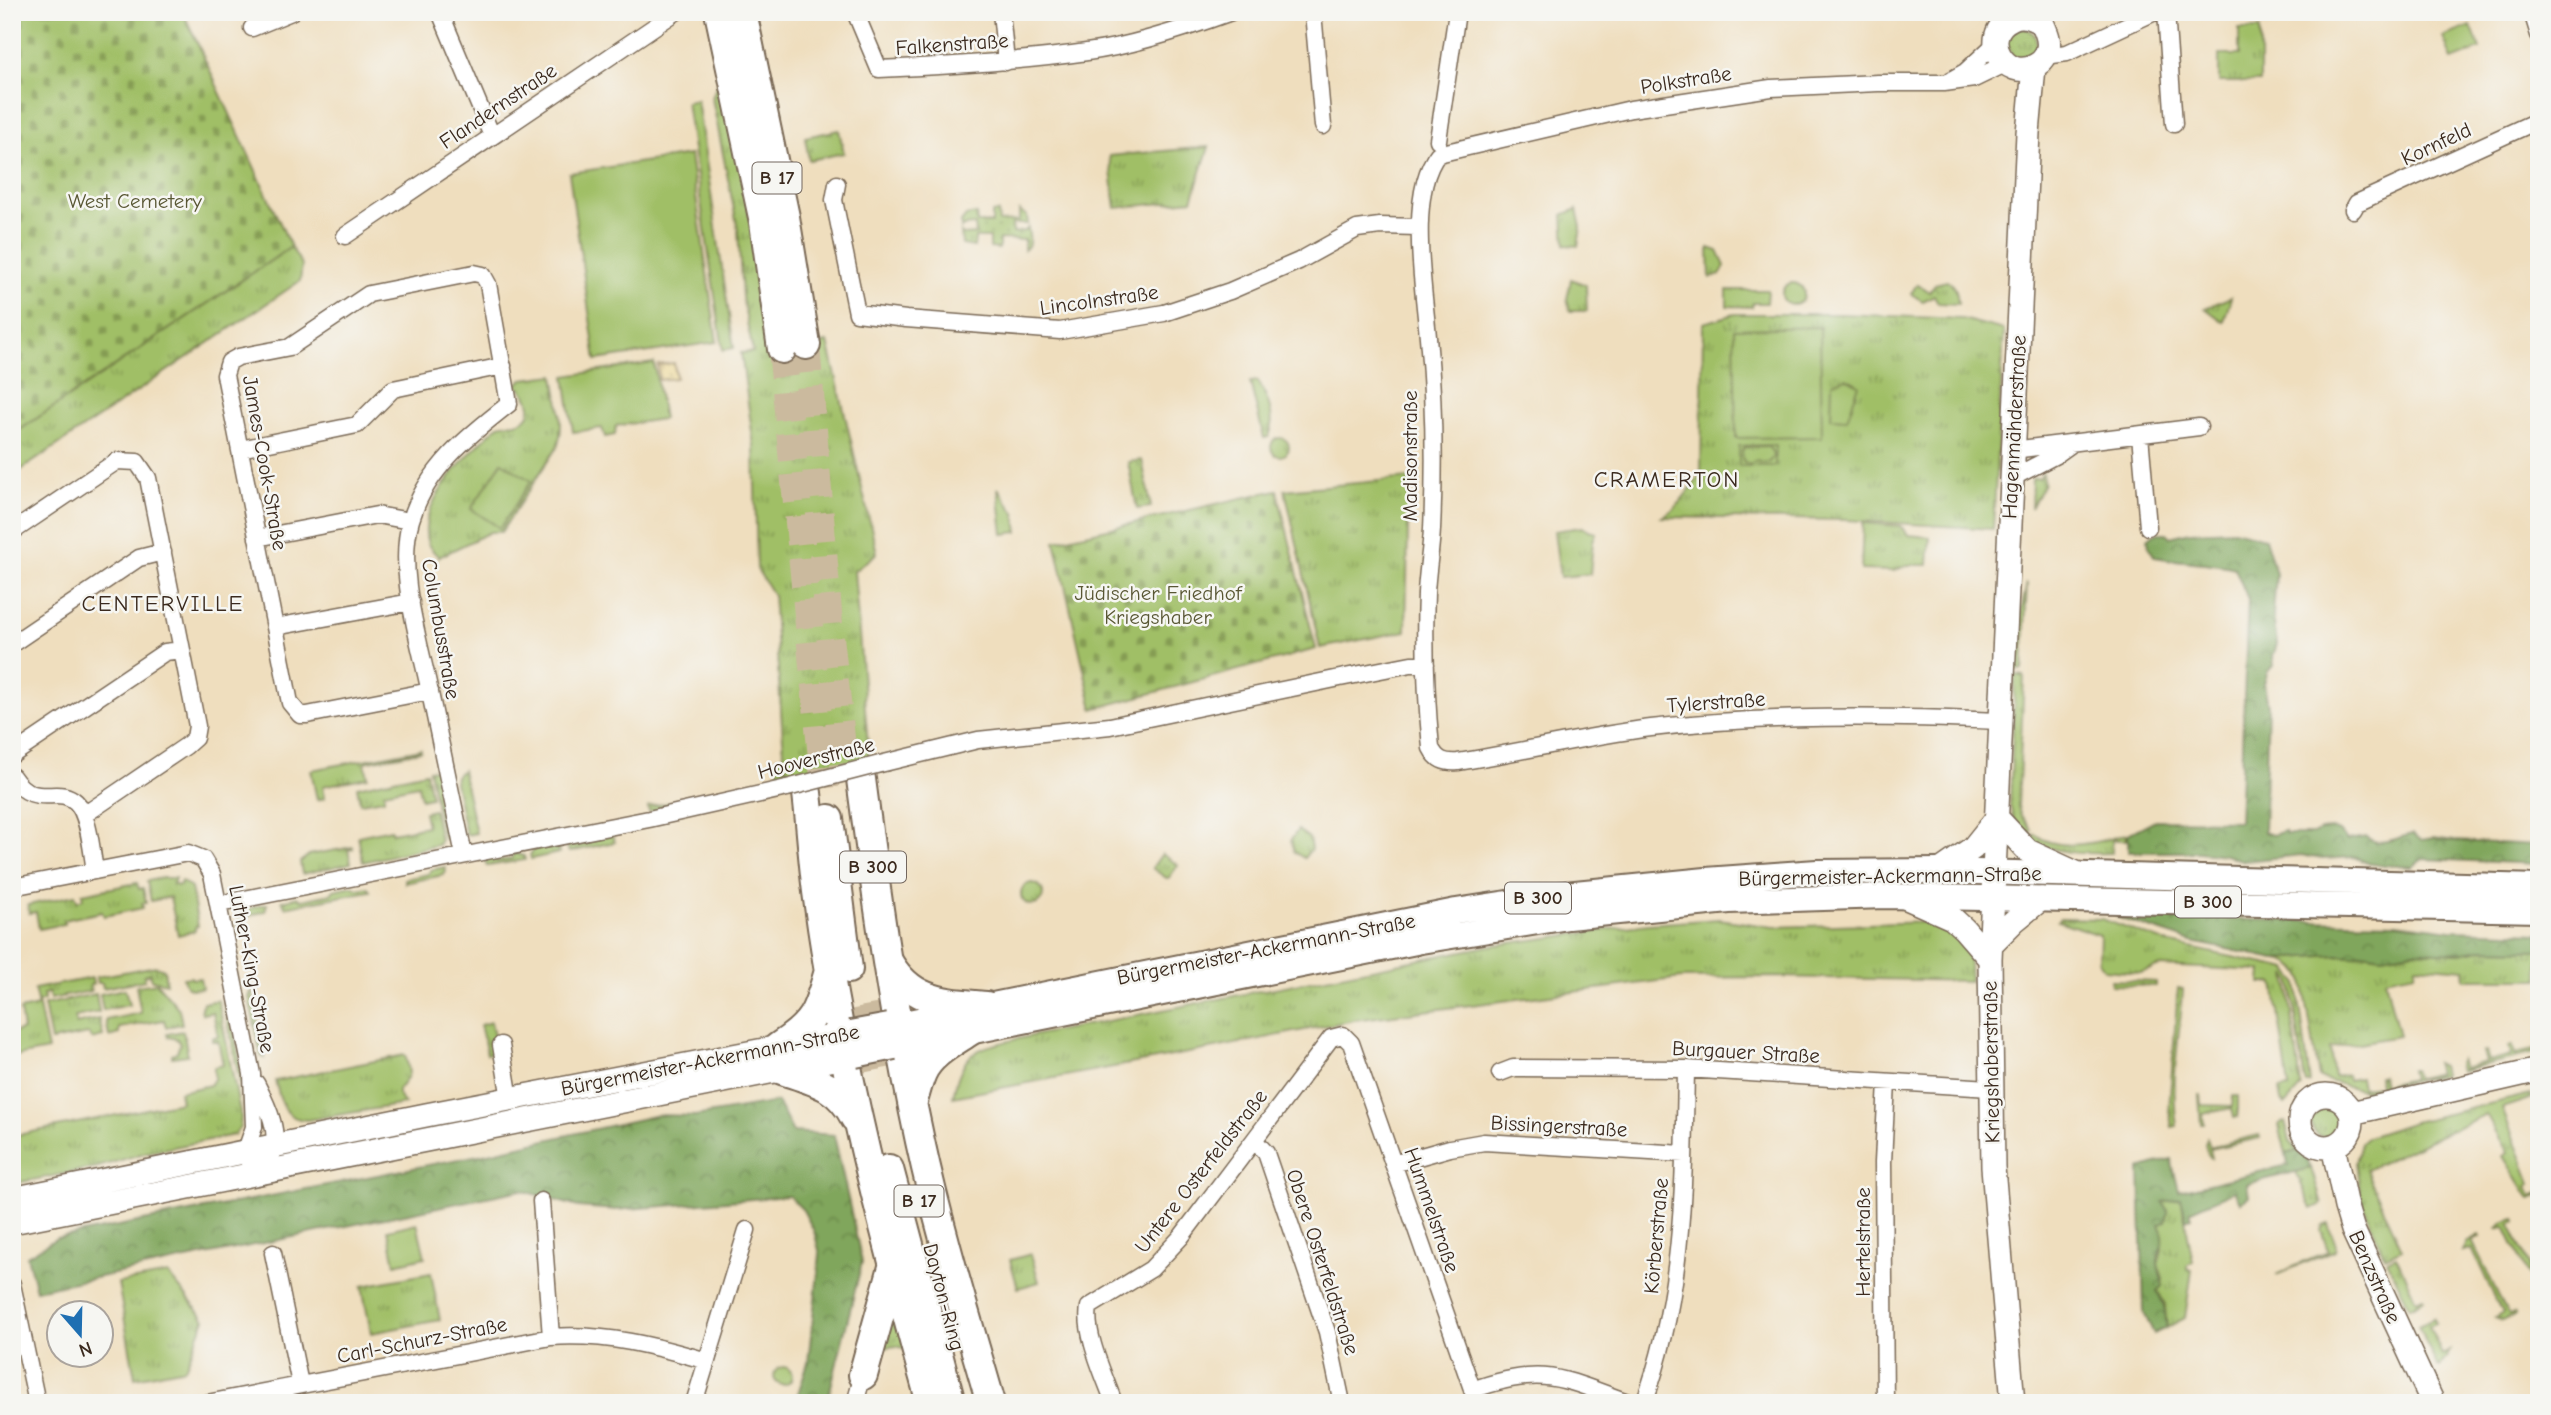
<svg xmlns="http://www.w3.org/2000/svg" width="2551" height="1415" font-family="'Comic Neue',sans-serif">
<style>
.grass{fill:url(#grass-tufts);stroke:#6e7442;stroke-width:2}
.forest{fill:url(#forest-crowns);stroke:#5e683c;stroke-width:2}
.sand{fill:url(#sand-dots);stroke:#94825e;stroke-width:2}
.cemetery{fill:url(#cemetery-stones);stroke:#6e7442;stroke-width:2}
.garden{fill:url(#garden-dots);stroke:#6e7442;stroke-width:2}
.pitch{fill:#a0bf66;stroke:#6e7442;stroke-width:2;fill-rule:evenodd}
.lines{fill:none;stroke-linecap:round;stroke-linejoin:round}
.highway-tunnel{stroke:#cbba9e;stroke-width:28;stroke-dasharray:28 14;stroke-linecap:butt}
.street-casing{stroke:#7a6956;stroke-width:19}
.secondary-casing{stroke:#7a6956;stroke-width:26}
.primary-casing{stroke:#7a6956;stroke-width:28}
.highway-casing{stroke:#7a6956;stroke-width:32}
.street{stroke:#fff;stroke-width:16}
.secondary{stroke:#fff;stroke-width:23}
.primary{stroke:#fff;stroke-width:24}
.highway{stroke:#fff;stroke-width:28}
.street-bridge-casing{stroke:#7a6956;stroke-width:19;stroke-linecap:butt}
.primary-bridge-casing{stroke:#7a6956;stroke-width:28;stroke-linecap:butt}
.street-bridge{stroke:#fff;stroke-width:16}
.primary-bridge{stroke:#fff;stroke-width:24}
.labels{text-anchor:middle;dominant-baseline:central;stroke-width:5;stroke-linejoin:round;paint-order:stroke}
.shield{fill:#f6f6f2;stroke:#73675e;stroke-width:2}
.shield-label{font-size:19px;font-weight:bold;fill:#3b2a1e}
.street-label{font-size:21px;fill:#3b2a1e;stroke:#f6f6f2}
.park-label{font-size:21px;fill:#595734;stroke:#f6f6f2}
.neighbourhood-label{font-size:23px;letter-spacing:2px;fill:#3b2a1e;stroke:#f6f6f2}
</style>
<defs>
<pattern id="grass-tufts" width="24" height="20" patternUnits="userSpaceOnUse" patternTransform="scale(1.75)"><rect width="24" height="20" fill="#a0bf66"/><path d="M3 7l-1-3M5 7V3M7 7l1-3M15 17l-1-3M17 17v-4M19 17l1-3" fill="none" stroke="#849b53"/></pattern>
<pattern id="forest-crowns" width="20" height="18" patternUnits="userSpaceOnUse" patternTransform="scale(1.75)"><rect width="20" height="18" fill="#80a65b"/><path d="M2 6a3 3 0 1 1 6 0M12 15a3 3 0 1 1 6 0" fill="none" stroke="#6a874b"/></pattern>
<pattern id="sand-dots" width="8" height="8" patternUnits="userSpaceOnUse" patternTransform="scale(1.75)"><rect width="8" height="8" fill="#eeda9e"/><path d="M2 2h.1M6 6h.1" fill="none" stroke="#cdbb88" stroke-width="1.8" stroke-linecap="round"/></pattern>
<pattern id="cemetery-stones" width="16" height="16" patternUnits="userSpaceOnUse" patternTransform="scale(1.75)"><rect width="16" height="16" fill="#a0bf66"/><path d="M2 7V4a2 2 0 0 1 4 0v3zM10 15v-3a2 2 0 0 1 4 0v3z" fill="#849b53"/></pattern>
<pattern id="garden-dots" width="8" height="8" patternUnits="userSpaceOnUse" patternTransform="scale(1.75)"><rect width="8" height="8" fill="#a0bf66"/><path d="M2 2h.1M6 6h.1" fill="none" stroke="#849b53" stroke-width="1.8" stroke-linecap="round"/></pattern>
</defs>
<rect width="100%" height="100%" fill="#f6f6f2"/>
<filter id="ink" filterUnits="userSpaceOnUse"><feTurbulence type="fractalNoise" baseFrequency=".0143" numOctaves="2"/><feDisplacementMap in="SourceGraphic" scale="14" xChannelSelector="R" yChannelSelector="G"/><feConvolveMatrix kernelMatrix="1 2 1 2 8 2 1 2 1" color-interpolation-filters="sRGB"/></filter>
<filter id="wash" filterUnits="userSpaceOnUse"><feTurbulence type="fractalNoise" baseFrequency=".00686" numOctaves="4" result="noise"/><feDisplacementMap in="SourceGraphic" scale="28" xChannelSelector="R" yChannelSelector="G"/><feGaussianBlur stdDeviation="1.57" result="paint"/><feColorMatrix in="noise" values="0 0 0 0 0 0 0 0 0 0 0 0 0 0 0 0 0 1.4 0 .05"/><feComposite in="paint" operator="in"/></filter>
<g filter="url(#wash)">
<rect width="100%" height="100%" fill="#efdebe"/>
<path class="grass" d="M2471 26 2480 49 2452 60 2443 37Z
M2022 27C2035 32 2038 37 2036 51L2029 58H2013L2005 39 2011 30Z
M2239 29H2260V82H2219V55H2239Z
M724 65 733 105 769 351 828 342 877 553 854 571 869 758 789 780 784 754 773 595 757 569 754 446 741 353 753 352 742 297 738 230 712 98Z
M839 130 844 153 809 160 805 137Z
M1209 147 1192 200 1116 208 1109 156Z
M1577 209 1581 227 1578 246 1565 245 1563 215Z
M291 247 302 265 300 281 12 476V435Z
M1709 248 1718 251 1725 266 1721 274 1710 278Z
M1571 279 1586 285 1587 311H1570L1567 299Z
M1947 281C1957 285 1957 294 1958 304L1938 303 1934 295 1923 301 1911 294 1917 284 1929 292 1935 284Z
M1782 294a11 11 0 1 1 22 0a11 11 0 1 1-22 0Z
M1727 290H1768L1767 303H1753L1752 307 1727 306Z
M2231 297 2224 322 2205 308Z
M1735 314H1842L1962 319 2004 330 1993 529 1846 520 1662 517 1675 508 1701 475 1703 323Z
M554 375C557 397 566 425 557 447L501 532H490L439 557C436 554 430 549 428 544 414 504 473 449 499 425 505 423 510 424 516 423 539 417 530 394 516 385L523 379Z
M1258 381C1268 398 1276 417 1269 437L1264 438 1250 382Z
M1271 447a9 9 0 1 1 18 0a9 9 0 1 1-18 0Z
M1142 460 1151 507 1137 509 1128 462Z
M2042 474 2044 483 2031 508 2032 479 2040 478Z
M1409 478 1406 631 1320 648 1285 490Z
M998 488 1015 513 1018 532 1003 534Z
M1863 523 1900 526 1908 535 1930 537 1928 565H1907L1894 571 1861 570Z
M1582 527 1596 533 1593 541 1590 574 1560 577 1554 531Z
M2027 583 2023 670H2015L2019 621Z
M2015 675 2024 676 2018 806 2020 814 2032 830 2026 837 2014 820 2010 806Z
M421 749V751L365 762 368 777 323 786 325 798 317 800 311 770Z
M781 756 787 779 649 812 648 807 780 780 776 757Z
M439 769 441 777 437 779 447 826 452 828 453 837 446 839 443 837 429 770Z
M462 770 476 833 466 835 455 782 456 776Z
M426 772 431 797 421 799 418 785 384 792V799L360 803 357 787Z
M434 810 440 841 438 845 363 862 358 836 391 829 392 833 427 826 424 812Z
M1298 830 1309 838 1311 849 1304 858 1294 852 1291 840Z
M611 834 615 842 569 852 567 846 571 842 576 846 588 843 591 838Z
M2035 834C2057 853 2101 842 2126 834V840H2112V853C2081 854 2058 854 2030 840Z
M552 845 558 849 559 853 531 859 530 855 534 849Z
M353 847V849L348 850 351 863 302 874 300 862 309 855Z
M514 853 524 856 525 860 487 866 485 859 492 858 497 861 511 859Z
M1162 854 1178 865 1168 879 1152 868Z
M445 867 446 872 443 875 405 883V879L428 874 431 870Z
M162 878H175L173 884 179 886 181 881 191 888 198 926 195 927V931L178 935 170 897 151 901 147 881Z
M137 883 139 889 143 888 146 903H142L143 908 104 916 102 912 63 920 64 924 39 929 36 912 29 913 28 905 75 895 77 901 83 899 82 894Z
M1021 894a11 11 0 1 1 22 0a11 11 0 1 1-22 0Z
M352 886 357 889 368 887 370 891 285 907 282 901 297 897 302 900 331 894 334 890Z
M267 904 265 911 245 917 237 929C239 912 250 907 267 904Z
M2060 918 2102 919 2167 943 2288 969 2297 983 2310 1083H2306L2304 1076 2291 981 2287 974 2301 1087 2285 1105 2281 1101 2279 1090 2289 1088 2274 983H2261L2262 971 2160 966 2140 973 2105 970 2099 962 2100 935 2058 921Z
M1719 919 1773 927 1930 922 1953 932 1968 948 1970 981 1776 977 1682 978 1354 1020 1215 1048 953 1097C962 1046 981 1048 1026 1037L1488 946 1648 924Z
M2481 949 2539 950V979H2465L2464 969 2416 965 2415 973 2385 979 2399 1036 2330 1048 2334 1077 2347 1075 2348 1080 2360 1078 2362 1088 2380 1086 2379 1076 2382 1075 2384 1085 2412 1079 2410 1069H2413L2416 1079 2438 1073 2435 1063 2441 1066 2443 1075 2365 1091 2319 1078 2303 980C2297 966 2290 962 2275 959L2337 955 2351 956 2362 953 2382 956 2414 951 2460 953Z
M156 966 164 969 166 983 152 980 150 973 144 975 145 980 103 988 102 983H97L96 977Z
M191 977 192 979 200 978 202 988 191 989 186 986 183 978Z
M92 978 93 984 90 985 91 991 50 999 49 993 43 994 44 1000 38 1002 48 1050 12 1057V1033L23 1030 20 1010 38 1006 34 989Z
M2111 980 2156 982V986L2111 985Z
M157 983 179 1009 182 1024 166 1027 164 1020 119 1028V1034L109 1037 106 1020 141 1013 136 986Z
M2178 988 2183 989C2180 1033 2170 1082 2177 1126L2172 1127 2169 1110Z
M125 989 129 1005 103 1010 100 994Z
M252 990 265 1058 261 1056 249 997Z
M96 994 99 1012 75 1017 76 1024 99 1019 103 1036 91 1039 89 1034 51 1041 44 1005Z
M218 1000 241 1117 240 1127 234 1135 144 1153 98 1167 12 1184V1136L181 1102 179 1092 210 1085 214 1079V1067L223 1065 218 1041H212V1038L218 1036 213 1012 202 1014 201 1007 203 1003Z
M224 1002 230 1010 247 1099V1119Z
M491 1022 494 1036H498L501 1052 487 1054 480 1025Z
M183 1031 188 1055 172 1057V1054L177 1052 180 1044 177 1039 168 1037 167 1034Z
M2512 1045 2515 1054 2539 1049V1052L2460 1071 2458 1064 2460 1059 2463 1068 2486 1062 2483 1052 2486 1051 2489 1061 2511 1055 2509 1046Z
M405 1055C411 1074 411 1075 398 1090V1095L405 1104 307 1120C283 1120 281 1100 275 1081Z
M2531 1094 2532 1098 2502 1108 2531 1183 2527 1186 2532 1196 2539 1193V1196L2530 1199 2503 1156 2508 1153 2486 1114 2366 1170 2402 1249 2385 1257 2366 1212 2360 1192 2356 1162 2361 1143 2368 1137 2414 1122Z
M2199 1095H2201L2202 1105 2232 1106 2233 1096H2238V1117L2234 1118 2232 1108 2203 1114 2204 1124H2201Z
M2311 1122a15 15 0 1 1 30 0a15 15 0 1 1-30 0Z
M2282 1122H2285L2290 1141 2298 1151 2286 1154 2279 1125Z
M2259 1135 2260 1138 2210 1149 2212 1158 2208 1156 2205 1144 2207 1138 2210 1147Z
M2311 1168 2322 1204 2312 1209 2296 1172Z
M2181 1198 2193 1262 2188 1265V1270H2192L2185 1318 2166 1328 2165 1304 2157 1290 2162 1286 2163 1278 2158 1264 2162 1250 2158 1225 2162 1202Z
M2515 1219 2516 1222 2510 1225 2539 1286V1298L2505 1227 2496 1229 2505 1222Z
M2328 1224 2336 1245 2335 1250 2276 1275 2328 1251 2321 1230 2323 1226Z
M2479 1235 2480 1237 2472 1241 2508 1315 2515 1313 2516 1315 2502 1321 2495 1318 2502 1313 2472 1249 2463 1251 2468 1241Z
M1031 1254 1039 1282 1018 1288 1010 1260Z
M2396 1256 2416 1300 2423 1297 2424 1299 2409 1307 2387 1260Z
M431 1273 440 1320 371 1333 362 1286Z
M168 1274 205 1319 185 1368 135 1378 118 1283Z
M891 1294 909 1349 895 1346 880 1349Z
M2434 1318 2436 1323 2429 1326 2442 1355 2450 1351 2440 1367 2437 1366 2418 1326Z
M774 1376a9 9 0 1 1 18 0a9 9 0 1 1-18 0Z"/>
<path class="forest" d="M2234 530 2265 538 2276 574 2273 615 2277 644 2273 656 2274 666 2268 671 2264 683 2268 706 2264 832 2272 835 2285 831 2286 834H2313L2320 830 2332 829 2339 832 2347 840 2366 837C2381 848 2396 837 2413 834L2421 840 2433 838 2454 841 2539 845V864L2423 859 2412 867 2370 864 2354 857 2322 859 2301 855 2245 861 2225 855 2199 852H2128V834L2155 820 2239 821 2248 599 2235 568C2209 561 2182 563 2155 557L2149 548 2148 539 2155 533H2166L2170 537 2190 532Z
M2116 917 2397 923 2451 930 2539 933V950L2481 949 2460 953 2414 951 2382 956 2362 953 2351 956 2337 955 2275 959 2192 942Z
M777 1102 793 1132 834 1135 862 1262 827 1403H795L808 1362 820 1254 814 1231 803 1210 789 1196 615 1210 578 1207 521 1190 36 1290 27 1256 57 1238 479 1155 658 1115 695 1116Z
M2298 1151 2308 1161 2311 1168 2247 1184 2249 1196 2240 1202 2234 1191 2190 1211 2192 1217 2186 1220 2181 1198 2163 1202 2168 1212 2166 1221 2159 1225C2170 1245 2156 1248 2158 1264 2159 1272 2163 1278 2162 1286L2157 1291C2164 1303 2167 1314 2166 1328L2154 1334 2144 1313 2140 1169 2171 1159 2179 1191 2288 1165 2286 1154Z"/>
<path class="sand" d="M674 363 676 378 659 380 658 365Z"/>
<path class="cemetery" d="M12 12H183L291 247 12 435Z
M1277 490 1316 649 1093 709 1055 541Z"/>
<path class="garden" d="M1019 211 1027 216 1028 224H1012L1013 233 1025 231 1028 228C1029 237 1032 245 1024 250V240L999 239V249L990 248V238H975L974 247 962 245 961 233 963 235 976 234 975 225 963 226 961 228V222L966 216 976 214 977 223H992V213L998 212 999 222 1019 221Z"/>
<path class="pitch" d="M697 100 734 348 723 350 686 102Z
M690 155 717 342 596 360 569 173Z
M1820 327 1822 437 1736 438 1734 329Z
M654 363 663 419 616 426 615 435 605 437 602 428 573 432 565 376Z
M1846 378 1859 385 1847 419 1831 418 1832 383Z
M1775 445V466H1739V446ZM1767 446 1772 451 1773 457 1769 462 1764 463 1757 461 1749 464 1743 461 1742 451 1745 447Z
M502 462 531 481 500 528 471 509Z
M417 1223 425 1257 395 1264 388 1230Z"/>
</g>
<g filter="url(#ink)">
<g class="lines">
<path class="highway-tunnel" d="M806 345 830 637 846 783
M782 349 825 788
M875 1004 887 1068
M854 1009 867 1072"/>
<defs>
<path id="street" d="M440 12 492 136
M855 12 879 69C948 66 1018 62 1087 52 1133 46 1187 28 1231 12
M1001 12 1006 62
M1313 12 1323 126
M2166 12 2174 124
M2532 12 2539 35
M252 28 291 12
M2045 56 2067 53 2155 12
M1951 80 1965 72 1995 44
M1438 140 1457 12
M837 184 834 200 857 313 906 319 1060 331 1164 313 1230 291 1299 261 1357 229 1380 226 1418 227
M2353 210 2357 203 2539 120
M345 236 676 12
M2140 435 2148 527
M240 449 357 425 393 389 503 366
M2013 450 2199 427
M2012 478 2056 455 2070 445
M12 532 117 461 137 462 148 478 197 726 195 738 186 746 84 815
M257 538 377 515 410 521
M275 627 411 602
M12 644 139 558 163 552
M430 691 307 715H300L290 703 225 375 229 362 238 357 290 347 369 294 474 273 483 275 488 284 509 404C469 435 426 469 411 520 396 569 419 639 429 688 441 744 452 800 464 855
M2000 721C1884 716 1766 715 1651 728 1586 736 1522 752 1458 762 1444 763 1437 760 1431 748 1426 696 1424 644 1426 593 1427 572 1431 550 1432 529 1435 465 1434 400 1428 337 1424 289 1407 193 1438 154L1631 109 1771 88 1878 83H1944L1974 79 2005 64
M12 755 165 652 182 650
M880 764 978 740 1110 726 1340 678 1411 664H1426
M12 776C35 811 57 784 76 802 89 814 92 854 95 871
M12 887 188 853 203 859 212 874 252 1074 254 1127 245 1153
M219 904 649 819 787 788
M501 1045 510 1099
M1500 1073 1513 1068 1686 1069 1990 1088
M1254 1140 1266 1153 1327 1332 1342 1403
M1393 1164 1450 1148 1484 1142 1684 1154
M249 1166 271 1158C282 1134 267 1105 256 1083
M541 1201 551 1337
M273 1253 300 1384
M12 1284 37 1403
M1472 1390C1544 1364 1563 1379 1630 1403
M207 1403 551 1337C605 1333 656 1346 707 1361
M694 1403 747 1230
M855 1403 863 1375
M1114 1403C1105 1377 1084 1334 1089 1307L1151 1269 1181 1237 1331 1038 1343 1035 1351 1043 1477 1403
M1644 1403C1684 1294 1684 1183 1686 1069
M1885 1403 1883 1162 1887 1082"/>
<path id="secondary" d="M2039 12C2041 25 2051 35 2048 48 2047 55 2042 62 2036 65 2005 84 1978 35 2011 19 2021 13 2031 17 2041 23
M1997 818 2028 851 2076 873
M1940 871 1973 848 1997 818
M1907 898 1952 918 1964 929 1990 959
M1990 945 2014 921 2041 899
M2300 1121a26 26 0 1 1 52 0a26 26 0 1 1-52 0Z
M2351 1113 2539 1070
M2333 1146 2346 1207 2353 1230 2433 1403
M12 1199 426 1115 842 1035
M12 1222 845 1057
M2013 1403 1993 1167 1990 959 2028 133 2034 67"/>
<path id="primary" d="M889 1026 1456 911 1565 894 1706 880 1817 872 1940 871 2539 887
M894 1047 1421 941 1568 917 1729 901 1885 896 2539 910"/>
<path id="highway" d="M719 12 764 222 782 349
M742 12 785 217 806 345
M861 779C877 900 894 1021 920 1141 939 1229 966 1316 991 1403
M807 793C811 828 813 864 818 899 841 1070 885 1237 931 1403
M829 819 848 969
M888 961C911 1002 943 1002 986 1006
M778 1047C813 1025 817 1013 828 974
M782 1070C815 1081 838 1085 855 1118
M913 1101C916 1092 918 1082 922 1073 930 1054 954 1042 970 1031
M889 1169 951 1403
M863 1375 893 1267"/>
</defs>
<use href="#street" class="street-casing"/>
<use href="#secondary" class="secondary-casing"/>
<use href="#primary" class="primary-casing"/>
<use href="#highway" class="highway-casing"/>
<use href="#street" class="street"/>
<use href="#secondary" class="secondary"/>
<use href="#primary" class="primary"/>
<use href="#highway" class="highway"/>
<defs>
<path id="street-bridge" d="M787 788 880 764"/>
<path id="primary-bridge" d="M851 1033 889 1026
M855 1055 894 1047"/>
</defs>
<use href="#street-bridge" class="street-bridge-casing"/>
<use href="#primary-bridge" class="primary-bridge-casing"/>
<use href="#street-bridge" class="street-bridge"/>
<use href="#primary-bridge" class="primary-bridge"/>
</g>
</g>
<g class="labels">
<g class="shield">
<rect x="752.5" y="162.5" width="49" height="31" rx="5"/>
<rect x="840" y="851.5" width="66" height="31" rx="5"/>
<rect x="1505" y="882.5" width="66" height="31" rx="5"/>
<rect x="2175" y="886.5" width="66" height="31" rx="5"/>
<rect x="894.5" y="1185.5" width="49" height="31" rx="5"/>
</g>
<g class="shield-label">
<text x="777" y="178">B 17</text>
<text x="873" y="867">B 300</text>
<text x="1538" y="898">B 300</text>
<text x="2208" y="902">B 300</text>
<text x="919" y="1201">B 17</text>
</g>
<g class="street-label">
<text transform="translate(952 44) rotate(-4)">Falkenstraße</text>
<text transform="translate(1686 80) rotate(-9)">Polkstraße</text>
<text transform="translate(498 106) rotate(-34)">Flandernstraße</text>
<text transform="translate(2436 144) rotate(-25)">Kornfeld</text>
<text transform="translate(1099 300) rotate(-8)">Lincolnstraße</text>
<text transform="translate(2014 427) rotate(-87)">Hagenmähderstraße</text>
<text transform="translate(1410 456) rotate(-90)">Madisonstraße</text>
<text transform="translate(265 463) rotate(80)">James-Cook-Straße</text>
<text transform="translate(441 629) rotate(80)">Columbusstraße</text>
<text transform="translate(1716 702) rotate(-4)">Tylerstraße</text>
<text transform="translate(816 758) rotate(-14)">Hooverstraße</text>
<text transform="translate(1890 876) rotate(-1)">Bürgermeister-Ackermann-Straße</text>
<text transform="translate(1266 949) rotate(-11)">Bürgermeister-Ackermann-Straße</text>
<text transform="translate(252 969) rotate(79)">Luther-King-Straße</text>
<text transform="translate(1746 1052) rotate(3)">Burgauer Straße</text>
<text transform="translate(710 1060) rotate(-11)">Bürgermeister-Ackermann-Straße</text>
<text transform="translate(1991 1062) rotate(-91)">Kriegshaberstraße</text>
<text transform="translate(1559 1126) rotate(3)">Bissingerstraße</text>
<text transform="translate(1201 1171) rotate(-52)">Untere Osterfeldstraße</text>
<text transform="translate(1432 1210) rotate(71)">Hummelstraße</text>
<text transform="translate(1656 1236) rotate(-85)">Körberstraße</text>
<text transform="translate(1863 1242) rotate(-90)">Hertelstraße</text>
<text transform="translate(1323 1262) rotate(72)">Obere Osterfeldstraße</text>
<text transform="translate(2375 1277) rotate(66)">Benzstraße</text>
<text transform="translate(944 1297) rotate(75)">Dayton-Ring</text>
<text transform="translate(422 1340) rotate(-11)">Carl-Schurz-Straße</text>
</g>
<g class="park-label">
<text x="135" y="201">West Cemetery</text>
<text x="1158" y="593">Jüdischer Friedhof<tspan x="1158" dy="24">Kriegshaber</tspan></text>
</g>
<g class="neighbourhood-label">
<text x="1667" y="479">CRAMERTON</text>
<text x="163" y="603">CENTERVILLE</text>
</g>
</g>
<rect width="2551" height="1415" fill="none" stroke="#f6f6f2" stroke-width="42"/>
<g transform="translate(80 1334) rotate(160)"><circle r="33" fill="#f6f6f2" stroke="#aba49d" stroke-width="2"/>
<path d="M0-5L12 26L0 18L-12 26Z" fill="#1f6fb2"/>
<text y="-10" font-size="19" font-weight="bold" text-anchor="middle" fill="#3b2a1e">N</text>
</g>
</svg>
